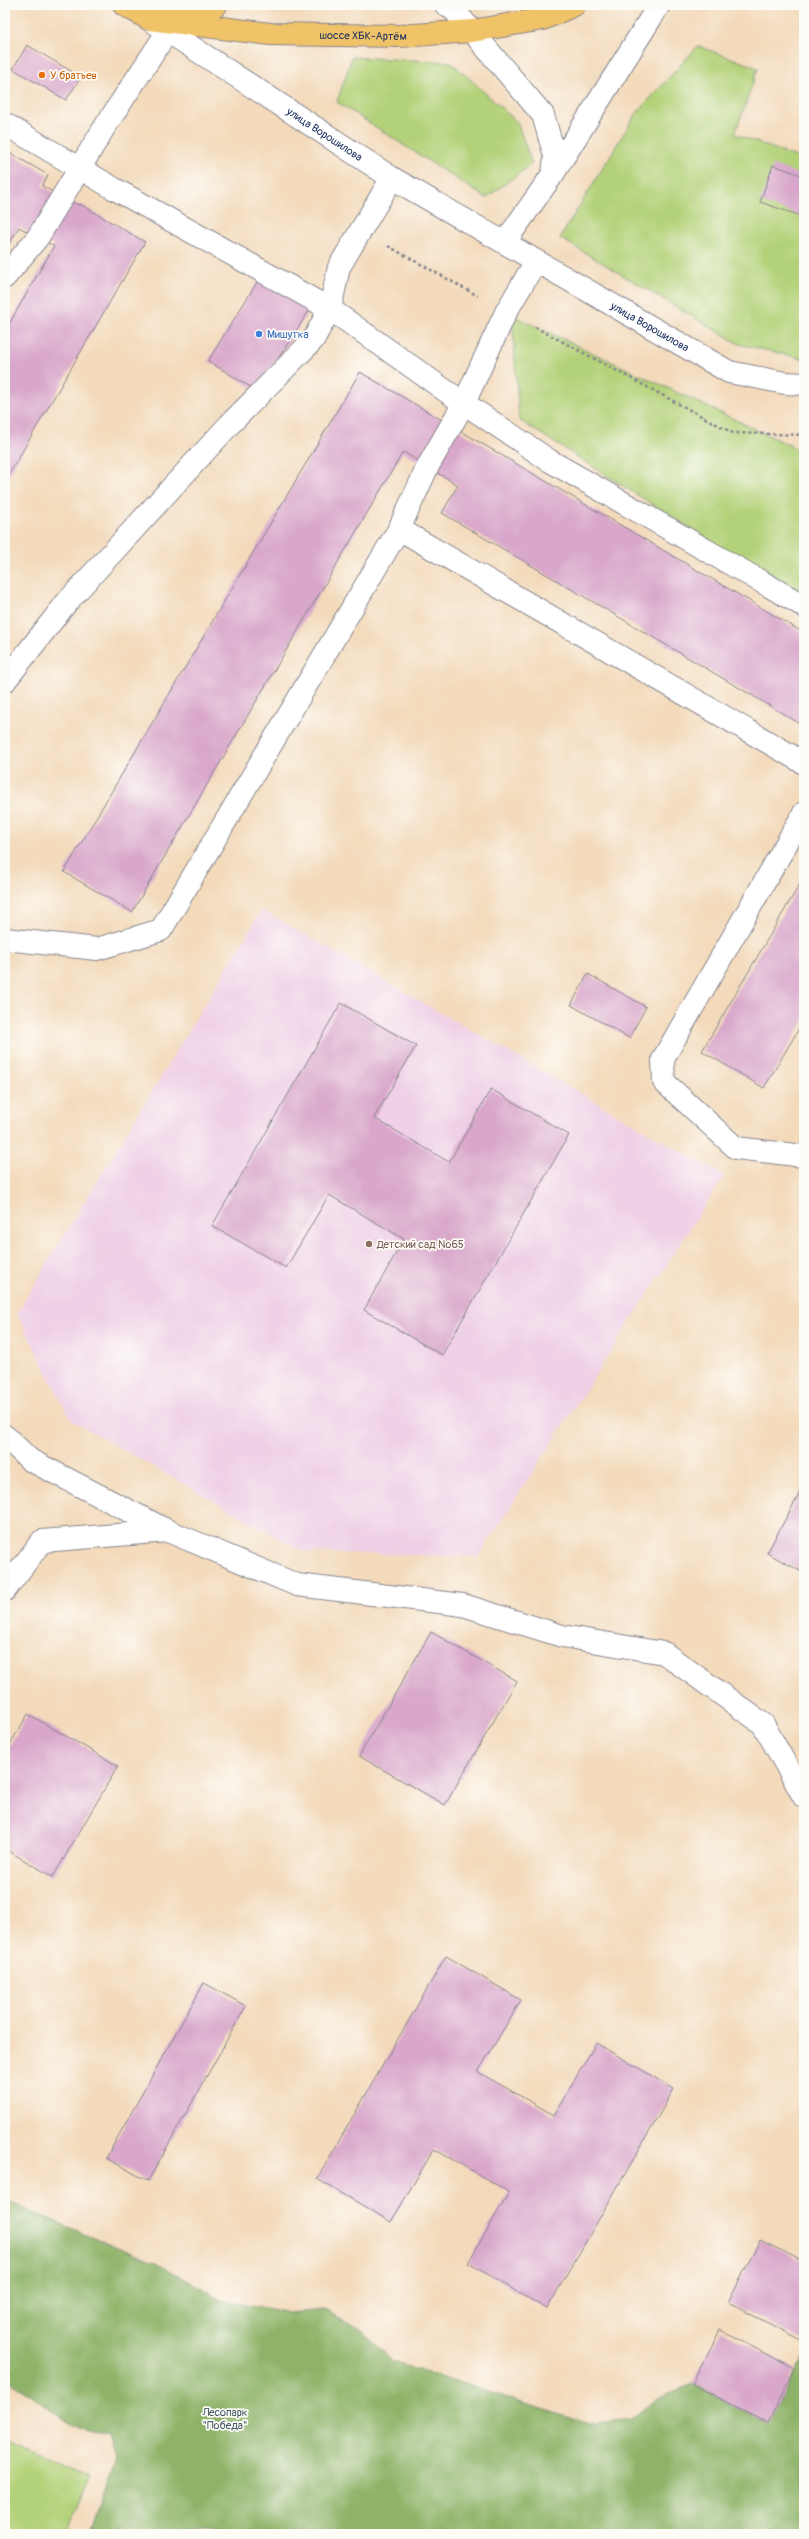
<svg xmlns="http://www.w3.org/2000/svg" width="809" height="2539" font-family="Pangolin,sans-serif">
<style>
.built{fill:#efd0e6}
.green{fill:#b3d178;stroke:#67806b}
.forest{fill:#8eb368;stroke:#547163}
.building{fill:#d9a7cb}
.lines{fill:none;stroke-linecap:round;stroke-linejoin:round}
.minor-casing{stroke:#87848c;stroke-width:24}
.major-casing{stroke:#87848c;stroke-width:24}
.path{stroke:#87848c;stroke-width:2.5;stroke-dasharray:3 3;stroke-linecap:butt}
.minor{stroke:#fff;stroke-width:22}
.major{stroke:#f1c369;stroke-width:22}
.food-dot{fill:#e8710a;stroke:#fdfcf7;stroke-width:1.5}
.shop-dot{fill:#3f7fe0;stroke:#fdfcf7;stroke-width:1.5}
.education-dot{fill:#8d6e63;stroke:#fdfcf7;stroke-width:1.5}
.labels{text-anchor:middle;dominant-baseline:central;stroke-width:3.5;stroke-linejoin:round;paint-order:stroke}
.street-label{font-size:11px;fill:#1b2f5e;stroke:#fdfcf7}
.food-label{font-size:11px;fill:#c56008;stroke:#fdfcf7;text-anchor:start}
.shop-label{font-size:11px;fill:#366cbe;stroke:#fdfcf7;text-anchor:start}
.education-label{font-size:11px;fill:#785e54;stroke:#fdfcf7;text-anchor:start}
.park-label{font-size:11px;fill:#415864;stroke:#fdfcf7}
</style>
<rect width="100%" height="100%" fill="#fdfcf7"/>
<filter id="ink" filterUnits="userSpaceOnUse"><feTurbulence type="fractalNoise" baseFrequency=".025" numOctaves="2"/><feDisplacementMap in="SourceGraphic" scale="8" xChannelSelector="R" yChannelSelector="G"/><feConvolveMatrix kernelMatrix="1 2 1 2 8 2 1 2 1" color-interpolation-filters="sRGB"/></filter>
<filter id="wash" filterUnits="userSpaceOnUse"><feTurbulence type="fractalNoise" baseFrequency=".012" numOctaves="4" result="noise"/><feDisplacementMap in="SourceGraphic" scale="16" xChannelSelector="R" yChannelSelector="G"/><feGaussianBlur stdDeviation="0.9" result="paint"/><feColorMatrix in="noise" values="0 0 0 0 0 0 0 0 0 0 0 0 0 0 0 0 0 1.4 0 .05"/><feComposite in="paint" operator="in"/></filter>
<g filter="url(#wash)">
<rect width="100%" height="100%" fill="#f3dabb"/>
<path class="built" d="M262 910 724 1176 478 1557 304 1552 71 1420 17 1313Z"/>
<path class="green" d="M698 46 758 68 735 134 804 160V359L739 344 560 238 635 115Z
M352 57 451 62 517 122 532 164 486 198 337 102Z
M512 315 804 452V595L726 551 519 420Z
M5 2441 90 2476 66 2534H5Z"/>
<path class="forest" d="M8 2202 154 2262 222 2299 289 2313 324 2310 361 2329 393 2361 589 2424 630 2419 660 2398 692 2384 767 2423 804 2357V2534H90L115 2456 108 2435 71 2424 5 2377V2203Z"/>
<g id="blocks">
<path class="building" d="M27 45 81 77 66 100 13 69Z
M5 150 48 175 42 186 78 205 80 204 145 242 5 481V331L54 246 19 227 9 244 5 242Z
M773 165 804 176V217L760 202Z
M261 276 311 308 257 391 208 361Z
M360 372 804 633V726L442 513 458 485 403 452 132 912 64 872Z
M804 877V1020L764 1088 702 1051Z
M588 974 646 1007 629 1038 571 1005Z
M341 1003 416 1046 374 1118 449 1162 491 1089 569 1135 442 1355 364 1310 404 1239 329 1195 286 1268 212 1226Z
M804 1485V1573L767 1553Z
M431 1632 517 1681 445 1805 359 1756Z
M28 1714 118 1766 53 1877 5 1849V1753Z
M446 1956 521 2000 478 2072 554 2115 596 2043 674 2089 547 2309 468 2263 509 2192 434 2149 391 2222 317 2179Z
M204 1983 246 2006 148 2181 106 2158Z
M760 2240 804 2262V2341L728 2303Z
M720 2330 795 2369 768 2423 692 2384Z"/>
</g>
</g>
<g filter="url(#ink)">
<use href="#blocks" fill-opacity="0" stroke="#87848c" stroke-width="1"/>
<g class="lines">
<defs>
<g id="minor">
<path d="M446 5 454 10 543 115 555 156 553 174"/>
<path id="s1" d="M149 19 392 178 729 372 785 383 804 384"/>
<path d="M5 124 113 188 330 309 446 391 550 461 804 606"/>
<path d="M505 242 553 174 659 5"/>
<path d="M5 277 38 237 104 128 168 31"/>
<path d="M399 529 428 466 464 403 506 312 536 261"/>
<path d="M5 681 67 602 229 425 313 340 330 309 339 267 392 178"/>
<path d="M804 813 663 1059 664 1082 736 1148 804 1156"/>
<path d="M5 939 97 949 161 930 399 529 804 763"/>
<path d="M5 1436 30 1460 168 1531"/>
<path d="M5 1590 42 1541 168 1531 297 1585 463 1605 562 1636 664 1653 763 1724 804 1797"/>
</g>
<g id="major">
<path d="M124 5 149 19 203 15 216 5"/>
<path id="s2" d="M149 19 270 34 400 36 472 31 543 19 574 5"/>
</g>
</defs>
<use href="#minor" class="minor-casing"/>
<use href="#major" class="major-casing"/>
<path class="path" d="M388 246 478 296
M535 327 733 433 804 435"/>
<use href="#minor" class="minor"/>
<use href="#major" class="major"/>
</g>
</g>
<circle class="food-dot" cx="42" cy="75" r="4"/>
<circle class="shop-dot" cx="259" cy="334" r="4"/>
<circle class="education-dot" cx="369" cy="1244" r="4"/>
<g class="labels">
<g class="street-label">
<text stroke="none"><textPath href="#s2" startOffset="215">шоссе ХБК-Артём</textPath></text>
<text stroke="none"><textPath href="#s1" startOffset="210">улица Ворошилова</textPath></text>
<text stroke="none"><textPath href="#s1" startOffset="588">улица Ворошилова</textPath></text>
</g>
<g class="food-label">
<text x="50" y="75">У братьев</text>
</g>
<g class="shop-label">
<text x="267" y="334">Мишутка</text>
</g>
<g class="education-label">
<text x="377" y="1244">Детский сад №65</text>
</g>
<g class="park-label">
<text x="225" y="2412">Лесопарк<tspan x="225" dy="13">"Победа"</tspan></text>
</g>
</g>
<rect width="809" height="2539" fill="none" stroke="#fdfcf7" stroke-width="20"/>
</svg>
